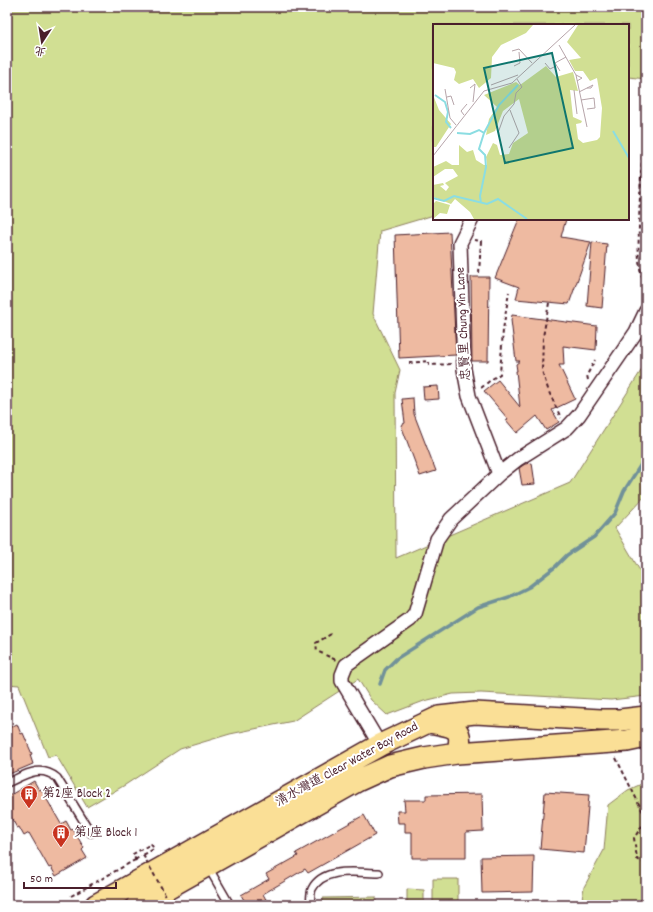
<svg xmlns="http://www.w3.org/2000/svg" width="653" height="912" font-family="Dekko,'LXGW WenKai TC',sans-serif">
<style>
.green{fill:#d1df93;stroke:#8e7f5f}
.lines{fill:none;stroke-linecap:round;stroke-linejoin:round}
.stream{stroke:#719199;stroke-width:3.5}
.building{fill:#eebaa1;stroke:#4a1f2b}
.lane-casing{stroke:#4a1f2b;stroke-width:10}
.street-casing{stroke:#4a1f2b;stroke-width:16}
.primary-casing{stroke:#4a1f2b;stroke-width:24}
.path{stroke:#4a1f2b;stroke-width:2;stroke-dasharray:4 3;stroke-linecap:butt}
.lane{stroke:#fff;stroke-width:7}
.street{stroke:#fff;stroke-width:13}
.primary{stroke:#fadf96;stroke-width:21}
.path-bridge{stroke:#4a1f2b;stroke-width:2;stroke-dasharray:4 3;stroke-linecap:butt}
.labels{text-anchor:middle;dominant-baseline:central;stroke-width:4;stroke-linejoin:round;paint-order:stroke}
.street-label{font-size:13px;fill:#4a1f2b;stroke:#fff}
.poi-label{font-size:13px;fill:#4a1f2b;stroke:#fff;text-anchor:start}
.inset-river{fill:none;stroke:#8bdde2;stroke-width:2}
.inset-road{fill:none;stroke:#b7a5aa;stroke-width:1}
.view{fill:#0f766e;fill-opacity:0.15;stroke:#0f766e;stroke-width:2}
.inset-edge{fill:none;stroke:#4a1f2b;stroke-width:2}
</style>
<rect width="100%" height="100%" fill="#fff"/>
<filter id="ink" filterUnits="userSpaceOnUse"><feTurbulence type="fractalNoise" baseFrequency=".025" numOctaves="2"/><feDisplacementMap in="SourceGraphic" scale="8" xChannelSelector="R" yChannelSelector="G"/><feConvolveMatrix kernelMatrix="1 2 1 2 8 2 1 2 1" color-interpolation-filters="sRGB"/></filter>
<g filter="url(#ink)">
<path class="green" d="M7 7H646V79L628 77V25H434V215L380 231 373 314 400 370 395 393 396 558 570 483 646 363V495L615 528 646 581V696L611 700 481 693 453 694 424 701 387 715 371 700 358 679 293 721 230 734 180 749 125 785 87 807 56 755 48 757 19 685 7 684Z
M646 782V905H581L584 887 604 850 608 805 628 790Z
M433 879H458V905H433Z
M407 889 424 890V905H407Z
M376 897V905H323V898Z"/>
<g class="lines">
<path class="stream" d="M380 684 385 670 396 659 478 607 509 597 529 587 555 567 567 555 594 537 615 513 624 491 640 466 646 453"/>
</g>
<path class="building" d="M519 219H566L561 237 591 242 569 304 516 299 519 287 495 278Z
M450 232 456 355 399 358 395 235Z
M592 242 607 244 602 308 587 306Z
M471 277H489L488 361H472Z
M512 315 597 326 596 350 563 346 564 365H559L575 399 552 410 559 422 546 430 537 416 517 433 506 420 508 419 484 391 498 380 520 407 516 371H517L516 364 520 361H516L511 320Z
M438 386 439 399 424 400 423 387Z
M413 398 414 414 436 471 420 476 401 425 405 423 402 399Z
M532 463 535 484 522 485 519 468 525 464Z
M17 724 21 734 23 733 32 754 30 755 33 764 7 775V729Z
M34 781 39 790 41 789 61 824 66 821 71 830 73 829 84 848 82 850 87 858 56 876 51 867 49 868 29 833 24 836 19 827 17 828 7 810V797Z
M545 792 589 795 584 853 540 849Z
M482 794 483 831 466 832V858H412V832H405V823H398L397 811H405L404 800H426V795Z
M364 815 375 835 308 873 305 869 263 894 269 905H247L241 895 269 879 266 874 298 856 296 853Z
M534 856 533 892 482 893 481 857Z"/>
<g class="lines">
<defs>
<path id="lane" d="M7 783C25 775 40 764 57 778L91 833
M208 867 230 905
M310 905C311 900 310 894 312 889 324 866 358 873 379 873"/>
<path id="street" d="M472 219 460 243 464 369 469 396 499 474
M380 745 342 681V675L346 665 410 620 415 614 437 539 451 519 499 474 518 459 567 428 579 415 636 332 646 311"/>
<path id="primary" d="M429 722C451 726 466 726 457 753
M96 905 380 745 439 717 475 713 601 720H620L646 717
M137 905 357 781 390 766 424 758 457 753 627 741 646 737"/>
</defs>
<use href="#lane" class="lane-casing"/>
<use href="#street" class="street-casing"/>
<use href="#primary" class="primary-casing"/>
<path class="path" d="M646 107C643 146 640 185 639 224 639 242 636 269 646 285
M474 240 481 241 479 273
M549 303 543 337 542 371 549 392 561 418
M409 363 429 361V365L453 364
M588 380 587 375 595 360
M481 388 492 379 500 374 503 330 509 292
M331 634 316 643 317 651 336 660
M616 758 646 818
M646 820 634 838 637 859 646 864
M136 861 133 854 151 844 154 849 141 856
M71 896 135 860"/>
<use href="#lane" class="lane"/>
<use href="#street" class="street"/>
<use href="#primary" class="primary"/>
<path class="path-bridge" d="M143 855 169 901
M135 860 141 856"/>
</g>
</g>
<defs>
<symbol id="building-pin" viewBox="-11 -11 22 30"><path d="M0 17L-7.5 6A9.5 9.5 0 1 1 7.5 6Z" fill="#c8321e" stroke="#fff"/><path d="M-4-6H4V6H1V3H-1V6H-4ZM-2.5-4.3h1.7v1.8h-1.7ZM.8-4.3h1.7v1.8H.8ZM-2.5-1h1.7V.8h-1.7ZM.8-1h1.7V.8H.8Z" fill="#fff"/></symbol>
</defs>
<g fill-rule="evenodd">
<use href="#building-pin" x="19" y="784" width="20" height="27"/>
<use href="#building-pin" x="51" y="823" width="20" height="27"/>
</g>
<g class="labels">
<g class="street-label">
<text transform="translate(464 324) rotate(-93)">忠賢里 Chung Yin Lane</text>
<text transform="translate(347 765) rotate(-29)">清水灣道 Clear Water Bay Road</text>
</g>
<g class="poi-label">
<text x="42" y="794">第2座 Block 2</text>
<text x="74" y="833">第1座 Block 1</text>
</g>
</g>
<g transform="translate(433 24)">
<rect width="196" height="196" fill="#fff"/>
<path d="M0 1H100L93 9 68 21 59 33 58 54 46 64 40 55 26 60 21 56 23 48 21 44 0 39ZM145 1H196V195H41L37 188 22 175 18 180 0 173V161L10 159 11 161 7 162 13 167 16 163 12 159 25 152 20 145H12L0 153V143L13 137 19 141H26V121L34 128 40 126 43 136 51 141H54L53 133 60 119 64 121 67 131 76 130 80 119 95 109 86 75 70 87 62 107 53 111 56 95 64 83 51 71 83 58 87 61 113 42 123 53 140 48 145 67 137 66 140 93 149 97 148 99 143 100 145 115 150 119 164 116 167 113 169 84 164 54 157 57 150 47H142L136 36 148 34 134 18ZM0 71 6 86 18 100 3 123H0ZM3 177 17 181 14 190 7 189 0 195V180Z" fill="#d1df93"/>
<path class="inset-river" d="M2 71 12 78 15 88 13 98 18 104M180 107 196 134M24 109 37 110 46 106 51 109 46 125 52 131 53 143 47 172 48 179M51 109 66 81 85 61M0 174 11 177 21 172 54 180 65 175 94 195"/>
<path class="inset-road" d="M126 21 143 51 154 103M79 27 86 25 99 39M112 39 117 45 123 42M81 42 87 39 86 28M127 47 122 39 133 33M143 51 149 54 144 57M58 61 85 51M37 64 42 60 40 78M12 65 17 94 23 101M141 66 144 90M146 68 160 61 158 64H154M14 73 18 72 21 81M148 76 161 74 162 84 154 85M31 91 28 87 34 80M65 109 71 92 81 80 83 69 89 63 84 55M76 124 86 109 77 86M0 132 51 67 79 59 142 1"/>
<path class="view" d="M119 29 140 124 72 139 51 44Z"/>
<rect width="196" height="196" class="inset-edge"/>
</g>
<rect width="653" height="912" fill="none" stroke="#fff" stroke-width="24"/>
<rect x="12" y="12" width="629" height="888" fill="none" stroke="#4a1f2b" stroke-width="1.5" filter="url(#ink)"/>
<g transform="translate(42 42) rotate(192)" stroke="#ffffff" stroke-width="3" paint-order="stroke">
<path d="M0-3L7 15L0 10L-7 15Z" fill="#4a1f2b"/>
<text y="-6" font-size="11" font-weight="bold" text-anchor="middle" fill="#4a1f2b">北</text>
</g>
<path d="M24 882v6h92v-6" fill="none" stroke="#4a1f2b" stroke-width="2"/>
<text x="30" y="882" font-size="12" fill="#4a1f2b" stroke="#ffffff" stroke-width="3" paint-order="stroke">50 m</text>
</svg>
